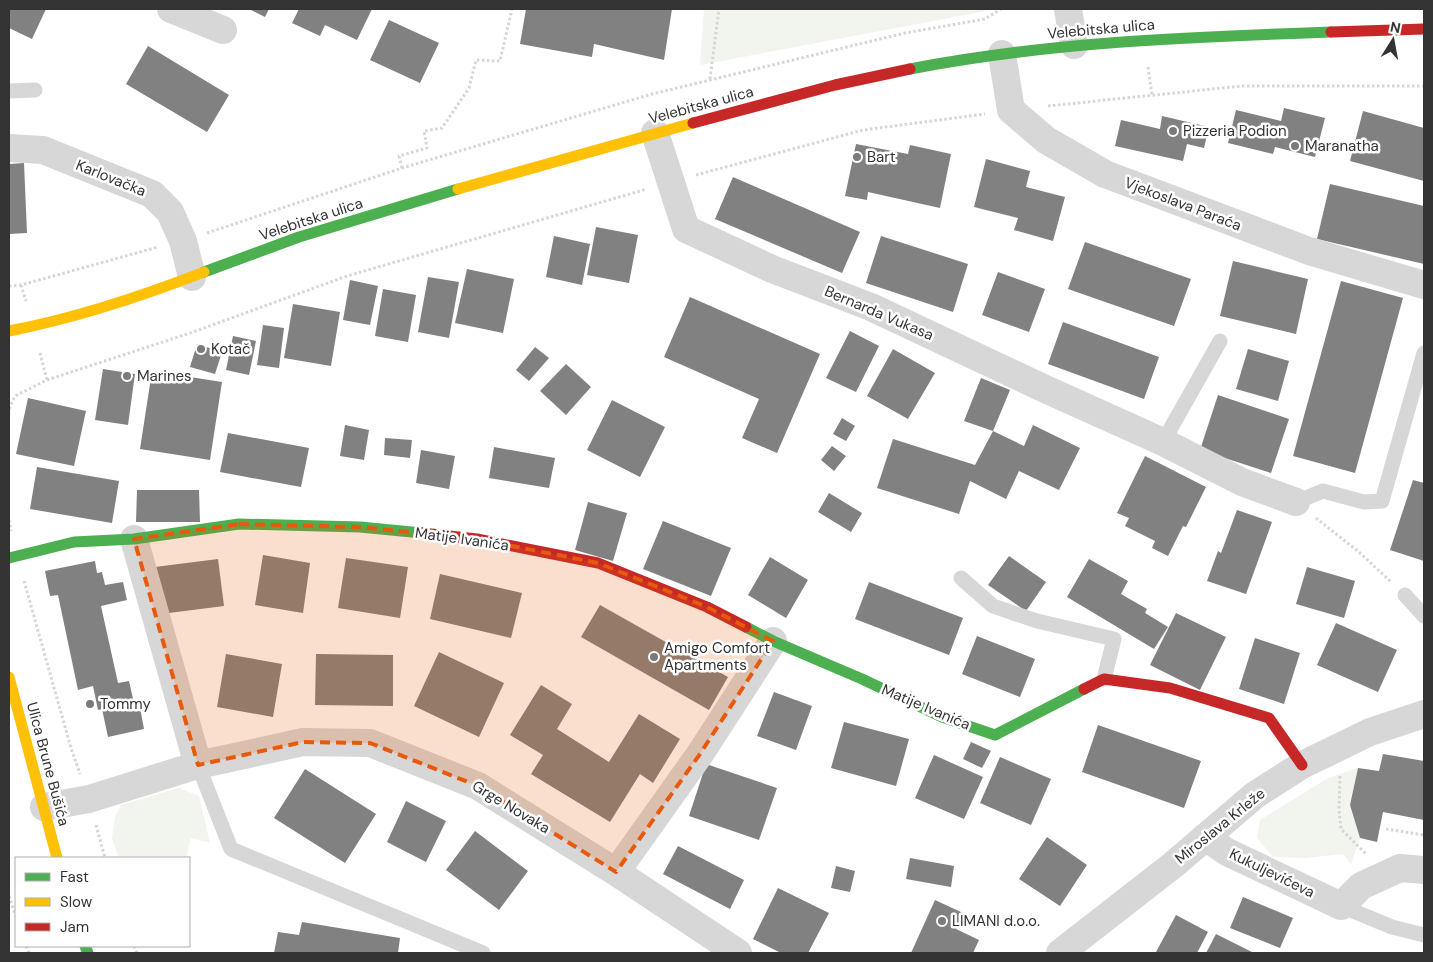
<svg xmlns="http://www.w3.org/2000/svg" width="1433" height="962" font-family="'DM Sans',sans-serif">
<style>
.green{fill:#f1f5ed}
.building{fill:#818181}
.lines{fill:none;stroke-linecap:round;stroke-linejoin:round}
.path{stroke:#d6d6d6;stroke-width:3;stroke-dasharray:2.5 2.5;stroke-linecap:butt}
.lane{stroke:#d7d7d7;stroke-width:15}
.street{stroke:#d7d7d7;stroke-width:28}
.fast{stroke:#4caf50;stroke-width:11}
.slow{stroke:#ffc107;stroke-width:11}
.jam{stroke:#c62828;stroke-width:11}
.marked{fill:#e8590c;fill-opacity:0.2;stroke:#e8590c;stroke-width:4;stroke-dasharray:10 6;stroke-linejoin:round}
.poi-dot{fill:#7a7a7a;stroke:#fff;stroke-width:2}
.labels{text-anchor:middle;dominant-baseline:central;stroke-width:5;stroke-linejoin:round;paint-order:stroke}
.street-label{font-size:15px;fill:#333;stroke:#fff}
.poi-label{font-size:15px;fill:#333;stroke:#fff;text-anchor:start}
</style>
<rect width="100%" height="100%" fill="#fff"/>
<path class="green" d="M704 9H990L986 11 700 65Z
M1358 768 1350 805 1360 838 1351 864 1343 854 1306 858 1273 857 1257 838 1260 820 1328 778Z
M179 788 199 796 210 843 191 838 186 858H119L112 839 115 817 121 805Z"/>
<path class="building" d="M9 9H46L32 39 9 28Z
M249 9H269L265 17Z
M299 9H372L357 40 325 25 320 36 292 23Z
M526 9H672L664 60 594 44 592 57 520 44Z
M389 20 439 43 420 83 370 60Z
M148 46 229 95 207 132 126 84Z
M1284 108 1325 118 1315 157 1275 147 1273 154 1228 143 1236 110 1281 121Z
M1363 111 1424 128V181L1350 161Z
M1162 116 1209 127 1204 148 1187 144 1183 161 1115 146 1121 120 1160 129Z
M856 144 908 154 910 145 951 154 940 208 868 192 867 200 845 196Z
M986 159 1030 171 1026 187 1065 197 1053 241 1014 230 1018 218 974 207Z
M24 163 27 233 9 234V164Z
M733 177 860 232 842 273 715 219Z
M1330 184 1424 206V264L1317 239Z
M596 227 638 235 629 283 587 275Z
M554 236 590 244 582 285 546 277Z
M881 236 968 264 953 312 866 283Z
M1085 242 1191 279 1174 326 1068 289Z
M1233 261 1308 279 1296 334 1220 316Z
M467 269 514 279 503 333 455 323Z
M998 272 1045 289 1029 332 982 315Z
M428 277 459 282 449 338 418 332Z
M350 280 378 286 370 325 343 320Z
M1341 281 1403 298 1355 473 1293 456Z
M383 289 416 295 408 342 375 336Z
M690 297 820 354 777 453 742 438 759 399 664 357Z
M293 304 340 312 331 366 284 358Z
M1063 322 1159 357 1144 399 1048 364Z
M263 325 284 328 279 368 257 365Z
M850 331 879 346 856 392 826 378Z
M233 336 256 341 249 375 226 370Z
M197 344 222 352 215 374 190 367Z
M535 347 549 358 529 381 516 370Z
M893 349 935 373 908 419 867 396Z
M1248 349 1289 361 1278 401 1236 389Z
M566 364 591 387 566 415 540 391Z
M103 369 135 374 128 425 95 420Z
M152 371 222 382 210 460 140 449Z
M981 378 1010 390 993 431 964 421Z
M1218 395 1289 419 1271 473 1200 450Z
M28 398 86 411 74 466 16 454Z
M612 400 665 427 640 477 587 450Z
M842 418 855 426 846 441 833 434Z
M345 425 369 430 364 460 340 456Z
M1033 425 1080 448 1059 490 1019 471 1006 499 970 481 959 514 877 488 893 439 975 465 993 431 1024 446Z
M228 433 309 448 301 487 220 472Z
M385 438 412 440 410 458 384 455Z
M832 446 846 456 834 471 821 460Z
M494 447 555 458 549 488 489 478Z
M421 450 455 456 449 489 416 483Z
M1145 456 1206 487 1186 527 1183 526 1168 556 1152 548 1155 541 1125 526 1129 518 1117 513Z
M37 467 119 481 112 523 30 509Z
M1413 480 1424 483V561L1390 550Z
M137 490H199L200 522H136Z
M829 493 862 513 851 532 818 512Z
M588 502 627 513 613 561 575 550Z
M1237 510 1272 522 1246 594 1207 581 1218 551 1221 553Z
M663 521 731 548 711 596 643 569Z
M263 555 310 563 303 613 255 605Z
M1009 556 1046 582 1026 611 988 585Z
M770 557 808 580 786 618 748 595Z
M346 558 408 567 400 618 338 608Z
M218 559 224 606 161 614 155 567Z
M1089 559 1128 581 1121 594 1147 609 1145 613 1168 627 1154 649 1067 597Z
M95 561 97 573 102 572 105 585 123 582 127 600 101 606 118 683 129 681 134 703 139 702 144 729 108 737 102 709 98 710 93 686 78 690 58 595 50 596 45 571Z
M1307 567 1355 581 1344 618 1296 604Z
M440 574 522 593 511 638 430 619Z
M869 582 963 618 949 655 855 619Z
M600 605 728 677 709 710 581 637Z
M1176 613 1226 637 1200 690 1150 665Z
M1336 623 1397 650 1378 692 1317 665Z
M977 636 1035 659 1020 697 962 674Z
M1255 638 1300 653 1284 704 1239 689Z
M439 652 504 683 479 737 414 706Z
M226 654 282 664 273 717 217 707Z
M316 654 393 655V706L315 705Z
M541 685 572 704 557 729 609 762 639 714 680 739 653 783 640 774 610 822 531 774 543 755 510 735Z
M774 692 812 706 796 750 757 736Z
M844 722 909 739 896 786 831 768Z
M1098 725 1201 761 1184 808 1082 772Z
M971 742 991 751 982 768 963 759Z
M1383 754 1424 761V820L1383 812 1377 842 1360 838 1350 805 1358 768 1379 771Z
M934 755 983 777 964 819 915 798Z
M1000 757 1051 779 1031 825 980 803Z
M706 764 777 788 759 840 689 816Z
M305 769 376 814 345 863 274 818Z
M406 801 446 821 426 862 387 842Z
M475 831 528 871 499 910 446 870Z
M1047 837 1087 865 1060 906 1019 879Z
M678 846 744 880 730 909 663 874Z
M910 858 954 866 951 887 906 879Z
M836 866 855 871 850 892 831 888Z
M778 888 829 913 808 953H781L753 939Z
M1243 897 1293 918 1280 948 1230 928Z
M935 900 963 913 956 929 979 940 973 953H911Z
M1176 915 1208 932 1197 953H1159L1156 952Z
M302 922 400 938 398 953H274L278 932 299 935Z
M1216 934 1254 953H1206Z"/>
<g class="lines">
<path class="path" d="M1148 67 1152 95
M710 79 719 9
M1048 106 1242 86H1424
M402 168 399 156 427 148 424 131 442 128 469 88 476 60 500 61 512 9
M696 175 863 130 985 114
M207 233 402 168 652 94 905 33 985 19 1001 9
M21 285 26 301
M9 286 21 285 158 247
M40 353 47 380
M9 409 15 396 47 380 193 332 347 276 647 189
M1316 518 1359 552 1391 582
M9 520 11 531
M24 581 71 748 80 774
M1340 776 1339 810 1341 829 1366 854
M96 825 105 858
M1386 829 1424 835
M9 896 16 917
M26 946 29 953
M134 946 137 953"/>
<path class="lane" d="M9 91 35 90
M1163 442 1220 341
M1296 502 1323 491 1364 502 1382 501 1424 353
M961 578 993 606 1037 621 1114 639 1104 679
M1405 595 1424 616
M198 765 231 849 483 953
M1341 906 1392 927 1424 935"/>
<path class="street" d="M171 9 223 30
M1068 9 1074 45
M1002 54 1011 110 1046 140 1105 174 1309 251 1424 285
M655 133 686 229 772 269 871 307 1043 388 1163 442 1242 482 1296 502
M9 148 43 150 152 194 170 212 183 241 192 277
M134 539 198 765
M44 807 89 799 198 765 303 742 370 743 478 786 616 872 738 953
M1205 837 1227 852 1341 906 1361 886 1400 868 1424 870
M616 872 700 754 773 641
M1060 953 1173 865 1255 795 1302 765 1370 732 1424 714"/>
<path class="fast" d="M910 69C1048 42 1190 37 1331 32
M204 272 299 237 458 189
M9 558 74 542 134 539 239 524 360 527 422 533
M746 627 773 641 862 679 942 717 995 735 1084 689
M85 946 88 953"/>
<path class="slow" d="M458 189 693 123
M9 331C76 318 140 297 204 272
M9 677 57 858"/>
<path class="jam" d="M1331 32 1424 29
M693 123 835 85 910 69
M422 533 477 539 598 563 707 607 746 627
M1084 689 1104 679 1170 688 1269 718 1302 765"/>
</g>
<path class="marked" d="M239 524 360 527 477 539 598 563 707 607 773 641 700 754 616 872 478 786 370 743 303 742 198 765 134 539Z"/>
<g class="poi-dot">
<circle cx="1173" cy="131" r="5"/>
<circle cx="1295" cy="146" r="5"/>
<circle cx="857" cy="157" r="5"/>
<circle cx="201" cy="349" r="5"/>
<circle cx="127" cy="376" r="5"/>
<circle cx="654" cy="657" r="5"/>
<circle cx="90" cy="704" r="5"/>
<circle cx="942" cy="921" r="5"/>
</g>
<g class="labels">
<g class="street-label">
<text transform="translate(1101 29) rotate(-5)">Velebitska ulica</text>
<text transform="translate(701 105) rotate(-15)">Velebitska ulica</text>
<text transform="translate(111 178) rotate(22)">Karlovačka</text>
<text transform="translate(1183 204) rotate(21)">Vjekoslava Paraća</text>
<text transform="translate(311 219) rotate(-18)">Velebitska ulica</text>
<text transform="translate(879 313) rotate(23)">Bernarda Vukasa</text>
<text transform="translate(462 539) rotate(8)">Matije Ivanića</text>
<text transform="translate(926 707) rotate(23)">Matije Ivanića</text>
<text transform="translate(48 764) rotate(75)">Ulica Brune Bušića</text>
<text transform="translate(511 807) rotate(31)">Grge Novaka</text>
<text transform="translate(1220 826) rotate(-39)">Miroslava Krleže</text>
<text transform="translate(1272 873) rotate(26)">Kukuljevićeva</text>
</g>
<g class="poi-label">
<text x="1183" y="131">Pizzeria Podion</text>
<text x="1305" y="146">Maranatha</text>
<text x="867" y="157">Bart</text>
<text x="211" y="349">Kotač</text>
<text x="137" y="376">Marines</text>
<text x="664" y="648">Amigo Comfort<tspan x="664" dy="17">Apartments</tspan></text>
<text x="100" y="704">Tommy</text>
<text x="952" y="921">LIMANI d.o.o.</text>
</g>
</g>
<rect width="1433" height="962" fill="none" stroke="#333333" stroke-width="20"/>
<rect x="15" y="857" width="175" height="90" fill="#ffffff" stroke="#adadad"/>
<rect x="25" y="873" width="25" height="8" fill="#4caf50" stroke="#adadad"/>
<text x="60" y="882" font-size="15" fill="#333333">Fast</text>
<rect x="25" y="898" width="25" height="8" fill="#ffc107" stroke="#adadad"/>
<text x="60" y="907" font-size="15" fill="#333333">Slow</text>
<rect x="25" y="923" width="25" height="8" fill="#c62828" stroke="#adadad"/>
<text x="60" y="932" font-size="15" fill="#333333">Jam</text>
<g transform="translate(1393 40) rotate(11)" stroke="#ffffff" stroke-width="4" paint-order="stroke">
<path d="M0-4L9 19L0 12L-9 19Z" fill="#333333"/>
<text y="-8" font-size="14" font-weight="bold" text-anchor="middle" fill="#333333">N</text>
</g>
</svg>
